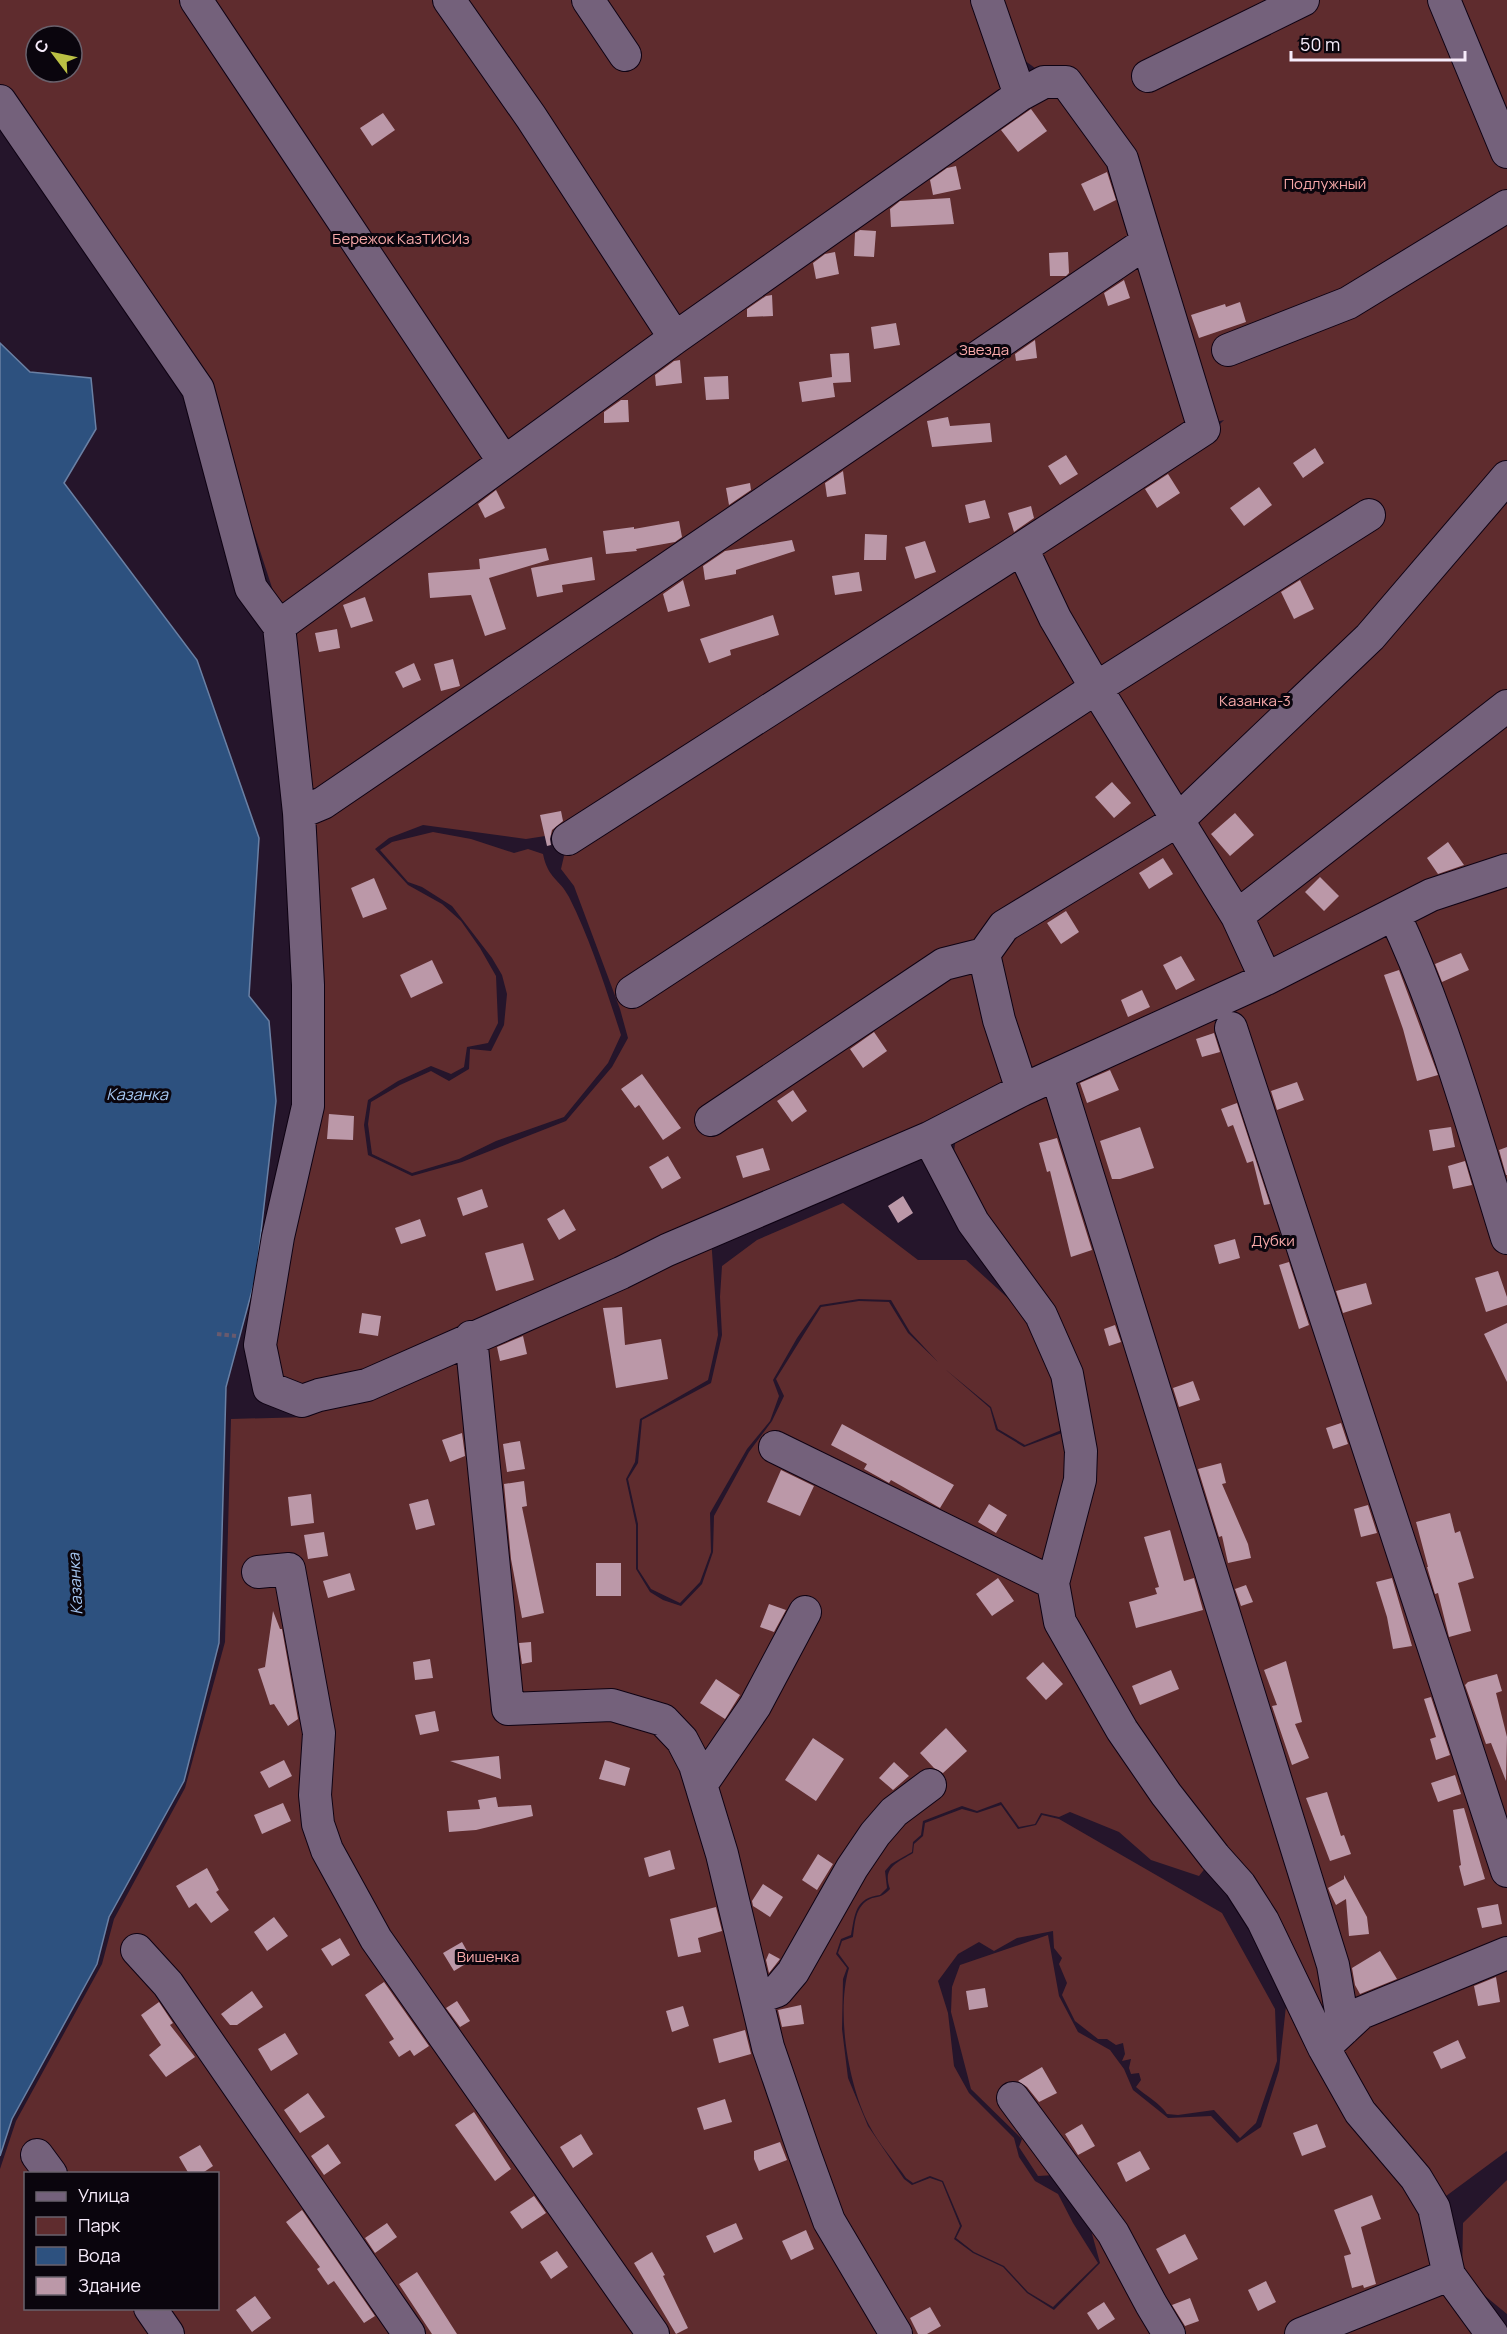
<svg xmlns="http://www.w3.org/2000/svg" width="1507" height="2334" font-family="Manrope,sans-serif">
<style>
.green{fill:#5f2c2e;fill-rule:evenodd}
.water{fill:#2d517f;stroke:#6a80a4;stroke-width:1.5}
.building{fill:#bb98a8}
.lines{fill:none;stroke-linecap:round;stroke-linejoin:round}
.minor-casing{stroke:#0e0213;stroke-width:34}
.path{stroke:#685a6e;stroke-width:4;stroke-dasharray:4.5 3;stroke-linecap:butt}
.minor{stroke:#74617b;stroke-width:32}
.labels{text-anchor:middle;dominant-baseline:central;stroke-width:6;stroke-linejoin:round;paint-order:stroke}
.park-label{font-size:15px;fill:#f8a9a9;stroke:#0a050d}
.water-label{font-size:16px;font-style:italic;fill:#a5c6f1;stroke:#0a050d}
</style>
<rect width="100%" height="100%" fill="#25152b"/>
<path class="green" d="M0 0H980L1011 94 304 603 278 606 201 370 0 90ZM36 36H72V72H36Z
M992 0H1507V863L363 1376 321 1386 286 1384 271 1352 296 1195 287 628 1029 96 1061 89 1117 164 1197 426 571 832 526 839 423 825 389 838 375 849 408 885 442 904 461 921 480 948 496 976 498 1023 488 1043 467 1047 464 1067 451 1074 431 1066 398 1081 368 1100 364 1125 368 1155 412 1176 462 1162 566 1121 612 1067 628 1038 620 1009 574 886 561 869 564 856 573 843 1209 435 1224 420 1208 424 1126 154 1057 66 1035 68 1010 50Z
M433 832 471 839 514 853 528 849 543 854C548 879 559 878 569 897 591 941 606 989 621 1035L608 1063 564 1117 496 1141 459 1159 412 1173 372 1154 368 1124 371 1102 400 1085 431 1071 449 1081 469 1069 470 1049 491 1051 504 1025 507 994 502 975 492 958 452 906 422 887 408 882 380 850 392 842Z
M1507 876V2151L1442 2199 1372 2116 1067 1622 1076 1377 952 1166 957 1130Z
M843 1203 918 1260H966L1020 1309 1032 1327 1061 1391 1064 1429 1025 1445 998 1429 991 1407 945 1369 990 1408 996 1430 1024 1447 1070 1430 1069 1482 1043 1565 1210 1862 1199 1876 1151 1860 1119 1832 1070 1812 1059 1817 1041 1813 1035 1824 1019 1827 1001 1802 977 1811 962 1806 923 1821 921 1835 913 1842 912 1852 891 1864 885 1871 887 1888 880 1895C855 1898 855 1914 851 1935L841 1939 836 1954 847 1968 843 1979 842 2029 848 2078 868 2126 904 2179 912 2185 930 2178 942 2182 960 2226 954 2239 973 2253 1003 2267 1027 2293 1054 2310 1100 2263 1088 2219 1055 2175 1038 2176 1019 2147 1022 2139 971 2089 951 2012 952 1987 960 1965 1048 1935 1059 1996 1078 2032 1110 2050 1124 2069 1133 2090 1168 2118 1211 2116 1237 2143 1261 2127 1279 2070 1286 2006 1350 2109 1427 2211 1473 2334H0V2169L16 2121 102 1964 114 1919 185 1788 225 1642 231 1419 308 1417 711 1238 718 1335 708 1380 640 1419 635 1462 626 1479 636 1525V1569L650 1592 663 1600 681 1606 702 1584 713 1552 714 1516 749 1452 772 1421 784 1396 776 1379 821 1307 859 1301 889 1302 908 1333 938 1362 910 1332 891 1300 859 1299 820 1305 797 1338 773 1380 779 1396 770 1421 747 1449 710 1513 711 1552 700 1582 680 1603 651 1589 638 1569V1524L628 1479 638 1463 642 1420 711 1383 722 1335 720 1297 722 1266 757 1240ZM26 2174H218V2308H26Z
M1001 1805 1018 1829 1036 1825 1042 1815 1059 1819 1222 1913 1275 2009 1277 2061 1256 2123 1240 2138 1214 2110 1178 2115 1167 2114C1160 2103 1146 2096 1136 2087L1141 2080 1139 2073 1131 2074 1129 2068 1131 2059 1122 2061 1125 2054 1123 2043 1116 2045 1107 2039H1098L1075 2021 1062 1995 1067 1983 1059 1964 1062 1958 1054 1948 1053 1931 1017 1938 994 1951 979 1942 958 1954 938 1981 948 2013 954 2066 969 2093 1014 2138 1019 2157 1035 2181 1058 2194 1073 2223 1098 2263 1053 2307 1028 2292 1004 2266 974 2252 956 2238 962 2226 943 2181 930 2176 913 2183 906 2178C894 2161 879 2144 869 2125 848 2084 836 2012 849 1968L838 1953 842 1941 853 1937C855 1923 855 1908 868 1900 877 1895 879 1900 890 1889 882 1867 897 1863 913 1853L914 1844 923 1836 925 1823 962 1809 977 1813Z
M1507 2180V2314L1462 2277 1463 2223Z"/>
<path class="water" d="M0 343 30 372 91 378 96 429 64 483 197 660 259 838 249 996 269 1021 276 1101 256 1276 226 1387 219 1643 184 1781 109 1917 97 1964 12 2119 0 2156Z"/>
<path class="building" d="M1031 109 1047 131 1018 152 1001 130Z
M383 113 395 130 372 146 360 128Z
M956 166 961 189 933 195 930 180 947 168Z
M1107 172 1116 200 1094 211 1081 184Z
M950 198 954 224 891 227 890 209 900 201Z
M860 230 876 231 874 257 854 256 855 233Z
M835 252 839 274 816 279 813 263 825 254Z
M1068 252 1069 273 1066 276H1050L1049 253Z
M1124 280 1130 298 1108 306 1104 293Z
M772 295 773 316 747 317V309L766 296Z
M1240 302 1246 322 1199 338 1191 315 1225 304 1226 307Z
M896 323 900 345 874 349 871 327Z
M1035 340 1037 358 1016 361 1015 354Z
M849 353 851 382 833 383 835 397 802 402 799 382 832 377 830 354Z
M680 360 682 383 656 386 655 375 674 361Z
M728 376 729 399 706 400 704 377Z
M621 400H628L629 422 604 423V412Z
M948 417 950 426 990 423 992 442 932 447 927 421Z
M1315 448 1324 463 1303 478 1293 463Z
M1066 455 1078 474 1060 485 1048 466Z
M843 471 846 494 827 497 825 483Z
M1168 474 1180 493 1157 508 1145 489Z
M750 483 751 490 729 505 726 488Z
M1259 487 1272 505 1244 526 1230 508Z
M496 490 505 508 485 518 478 504Z
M985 500 990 518 969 523 965 505Z
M1031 506 1034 518 1014 532 1008 513Z
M679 521 682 537 675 542 636 549 637 551 606 554 603 531 634 527V529Z
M865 534 887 535 886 560H864Z
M792 540 795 551 736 570V574L705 580 703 566 725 551Z
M925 541 936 572 915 579 905 547Z
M546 548 549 560 489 578 506 629 485 636 471 595 430 598 428 573 480 569 479 559Z
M592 557 595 580 562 585 563 592 537 597 531 568Z
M859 572 862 591 835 595 832 576Z
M683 580 690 606 668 612 663 594Z
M1300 580 1314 609 1294 619 1281 592Z
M365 597 373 621 351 628 343 605Z
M773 615 779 635 730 650 731 655 709 663 700 639Z
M337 629 340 648 319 652 315 633Z
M453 659 460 686 441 691 434 664Z
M414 663 421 680 403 688 395 672Z
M1112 782 1131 803 1114 818 1095 797Z
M561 811 563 821 552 830 550 839 551 845 547 846 540 815Z
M1235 813 1254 835 1230 856 1211 834Z
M1448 842 1464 865 1438 874 1427 858Z
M1163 858 1173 874 1149 889 1139 873Z
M1320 877 1339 896 1324 911 1305 892Z
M374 878 387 909 363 918 351 888Z
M1066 911 1079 932 1061 944 1047 923Z
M1461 953 1469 970 1442 982 1435 964Z
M1181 956 1195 980 1176 990 1163 965Z
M432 960 443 983 411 998 400 975Z
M1399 970 1438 1075 1417 1081 1403 1029 1384 975Z
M1142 990 1150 1007 1128 1017 1121 1000Z
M874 1032 887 1051 863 1068 850 1049Z
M1214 1033 1220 1052 1202 1057 1196 1039Z
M1110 1070 1119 1090 1087 1103 1080 1083Z
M642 1074 681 1128 663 1140 639 1105 635 1108 621 1089Z
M1297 1082 1304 1100 1277 1110 1271 1091Z
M793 1090 807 1111 792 1122 777 1101Z
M1237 1103 1270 1204 1264 1205 1253 1161 1247 1163 1233 1125 1228 1127 1221 1109Z
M329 1114 354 1116 353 1140 327 1139Z
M1140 1127 1154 1168 1120 1179H1112L1100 1141Z
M1451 1127 1455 1147 1433 1151 1429 1130Z
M1057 1138 1092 1250 1071 1257 1050 1171 1047 1172 1039 1143Z
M1507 1147V1175H1506L1499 1150Z
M763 1148 770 1170 743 1178 736 1156Z
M668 1156 681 1178 662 1189 649 1167Z
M1465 1161 1472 1185 1453 1189 1448 1166Z
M482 1189 488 1207 463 1216 457 1198Z
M903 1196 913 1213 898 1223 888 1206Z
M564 1209 576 1230 559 1240 547 1219Z
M420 1219 426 1236 401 1244 395 1228Z
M1235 1239 1240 1258 1219 1264 1214 1245Z
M523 1243 534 1280 496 1291 485 1253Z
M1289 1262 1309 1325 1299 1329 1279 1265Z
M1498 1271 1507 1297V1305L1486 1312 1475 1278Z
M1366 1283 1372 1304 1343 1313 1336 1291Z
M622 1307 625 1345 661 1339 668 1379 616 1388 603 1308Z
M362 1313 381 1316 378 1336 359 1333Z
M1507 1323V1382L1484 1334Z
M1115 1325 1121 1342 1109 1346 1104 1329Z
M523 1336 527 1354 500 1361 497 1347Z
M1193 1381 1200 1400 1179 1407 1173 1388Z
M1341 1423 1348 1444 1333 1449 1326 1428Z
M842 1424 954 1485 940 1508 891 1480 889 1483 882 1479 864 1469 867 1464 831 1445Z
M462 1433 465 1456 450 1462 442 1440Z
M520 1441 525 1469 507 1472 503 1444Z
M1221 1463 1226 1483 1222 1484 1248 1544 1251 1558 1228 1563 1222 1536 1219 1537 1198 1469Z
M781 1470 814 1486 800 1516 767 1502Z
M524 1481 527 1506 522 1507 544 1613 522 1618 511 1559 504 1484Z
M311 1494 314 1523 291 1526 288 1497Z
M428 1499 435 1525 416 1530 409 1504Z
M989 1504 1007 1515 996 1533 978 1522Z
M1368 1505 1377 1533 1361 1537 1354 1509Z
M1450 1513 1455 1533 1460 1531 1474 1578 1458 1583 1471 1631 1449 1637 1438 1593 1435 1594 1427 1567H1428L1416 1522Z
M1170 1530 1184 1581 1194 1578 1203 1610 1136 1628 1129 1602 1157 1594 1155 1588 1159 1587 1144 1537Z
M324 1532 328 1556 308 1559 304 1535Z
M596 1563H621V1596H596Z
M350 1573 355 1590 328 1598 323 1581Z
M998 1578 1014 1601 992 1616 976 1594Z
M1392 1578 1412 1646 1393 1649 1387 1617 1376 1582Z
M1246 1585 1253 1602 1241 1606 1235 1589Z
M769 1604 786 1610 774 1632 760 1627Z
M273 1611 280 1629H282L298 1719 288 1726 274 1704 270 1705 258 1669 265 1667Z
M531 1642 532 1662 522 1664 519 1643Z
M430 1659 433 1678 415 1680 413 1662Z
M1286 1661 1302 1722 1295 1724 1309 1758 1292 1765 1272 1706 1277 1705 1264 1670Z
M1043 1662 1063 1684 1046 1700 1026 1678Z
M1171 1670 1179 1689 1140 1705 1132 1686Z
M1497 1674 1502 1691 1496 1693 1507 1737 1506 1781 1491 1743 1486 1744 1465 1685 1468 1682Z
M716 1679 740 1695 725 1719 700 1703Z
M1431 1697 1450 1755 1436 1760 1430 1739 1436 1737 1424 1699Z
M435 1711 439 1731 420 1735 415 1715Z
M946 1728 967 1751 943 1773 934 1768 920 1753Z
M813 1738 844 1759 816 1801 785 1780Z
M499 1756 501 1779 450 1761Z
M284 1760 292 1776 269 1788 260 1772Z
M605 1760 630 1768 625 1786 599 1779Z
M894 1762 909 1776 893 1790 879 1778Z
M1455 1775 1461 1794 1438 1802 1431 1783Z
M1327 1792 1341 1836 1344 1835 1351 1854 1330 1861 1306 1798Z
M496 1797 498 1807 531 1805 533 1816 476 1830 449 1832 447 1811 480 1809 478 1800Z
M283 1803 291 1821 262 1834 254 1815Z
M1464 1808 1485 1879 1464 1886 1459 1866 1461 1865 1453 1810Z
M670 1850 675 1869 649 1877 644 1858Z
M818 1854 833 1864 817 1890 802 1880Z
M207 1868 219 1890 216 1892 229 1910 211 1923 196 1903 189 1908 176 1886Z
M1344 1875 1367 1917 1369 1934 1349 1936 1346 1899 1336 1905 1330 1893 1328 1888 1344 1879Z
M763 1884 783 1897 770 1917 753 1906 752 1901Z
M1498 1904 1502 1924 1482 1928 1477 1908Z
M716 1907 722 1931 698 1938 701 1952 678 1957 670 1919Z
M274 1917 288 1936 267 1951 254 1932Z
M340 1938 350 1955 332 1966 321 1949Z
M462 1942 472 1960 454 1971 443 1953Z
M1380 1951 1397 1979 1360 1994 1355 1985 1352 1968Z
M769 1953 780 1959 769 1973 766 1960Z
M1496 1977 1500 2002 1478 2006 1474 1986Z
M384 1982 429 2046 414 2056 410 2050 399 2057 389 2042 394 2039 365 1995Z
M985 1988 988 2007 969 2010 966 1991Z
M252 1991 263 2007 237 2025H230L221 2014Z
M457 2001 470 2021 460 2027 446 2008Z
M159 2002 173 2023 170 2025 195 2057 166 2077 149 2055 161 2045 141 2015Z
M801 2005 804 2024 782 2027 778 2010Z
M683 2006 689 2026 672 2032 666 2011Z
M745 2030 751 2054 719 2063 713 2039Z
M285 2033 298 2054 271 2071 258 2049Z
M1458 2040 1466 2058 1441 2069 1433 2052Z
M1042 2067 1057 2093 1039 2102 1027 2087 1018 2081Z
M308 2093 325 2117 300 2133 284 2110Z
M725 2099 732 2122 704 2130 697 2108Z
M474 2112 511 2169 495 2181 455 2125Z
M1082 2124 1095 2146 1078 2155 1065 2134Z
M1317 2124 1326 2147 1302 2156 1293 2133Z
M581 2134 593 2154 573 2168 560 2147Z
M780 2142 787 2160 759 2171 754 2159V2151Z
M328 2144 341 2163 324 2175 311 2156Z
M200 2145 213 2166 201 2174H189L179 2157Z
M1140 2151 1150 2169 1126 2182 1117 2163Z
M1372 2195 1381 2219 1361 2227 1376 2284 1364 2288 1363 2285 1352 2288 1344 2256 1351 2254 1334 2210Z
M534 2196 546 2213 522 2229 510 2212Z
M302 2210 375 2316 364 2323 334 2281 328 2285 317 2269 320 2267 286 2222Z
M387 2223 397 2237 375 2253 365 2238Z
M736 2223 743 2239 714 2253 706 2236Z
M806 2230 814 2249 791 2260 782 2241Z
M1185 2234 1198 2259 1169 2274 1156 2249Z
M557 2251 568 2267 551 2279 540 2262Z
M652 2252 665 2275 663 2276 688 2328 676 2334 634 2263Z
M417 2272 432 2295 457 2334H432L399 2284Z
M1266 2281 1276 2302 1258 2311 1248 2290Z
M255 2296 271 2318 252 2332 236 2310Z
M1190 2298 1199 2321 1185 2326 1172 2305Z
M1104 2302 1115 2319 1098 2330 1087 2313Z
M930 2307 941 2326 927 2334H918L910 2318Z"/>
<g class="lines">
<defs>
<path id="minor" d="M196 0 504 462
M449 0 531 117 675 338
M588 0 625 55
M1444 0 1507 152
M1148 76 1303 0
M0 101 198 389 251 588 279 626 299 813 308 985V1106L278 1237 260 1345 269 1388 302 1401 319 1395 367 1385 621 1273 667 1250 929 1138 1022 1090 1266 979 1431 895 1507 870
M1147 242 1204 429 1022 548 1055 618 1096 688 1237 916 1266 979
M1228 350 1348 303 1507 206
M279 626 675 338 1020 95
M299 813 323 803 1147 242 1122 159 1066 82H1044L1020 95 987 0
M568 839 1022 548
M1394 914C1443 1018 1473 1129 1507 1238
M1237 916 1507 706
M984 954 999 1020 1022 1090
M632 992 1096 688 1369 515
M1231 1028 1507 1871
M1057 1076 1333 1965 1344 2029
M711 1120 944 964 984 954 1004 926 1177 821 1370 637 1507 477
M929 1138 973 1222 1041 1315 1067 1374 1081 1451 1080 1480 1053 1583 1060 1622 1122 1730 1166 1794 1215 1857 1240 1885 1263 1921 1324 2048 1360 2112 1416 2178 1434 2208 1449 2275 1492 2334
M471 1337 508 1709 612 1705 663 1720 682 1740 695 1765 722 1854 768 2047 804 2152 829 2221 896 2334
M775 1447 1053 1583
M258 1572 289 1569 319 1733 315 1795 318 1824 327 1850 376 1939 653 2334
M701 1785 755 1706 805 1612
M137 1950 168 1984 409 2334
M757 1998 777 1991 793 1972 852 1868 875 1834 894 1812 930 1785
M1331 2041 1361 2013 1507 1953
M1013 2098 1113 2233 1151 2304 1169 2334
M37 2155 51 2174
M150 2308 168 2334
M1301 2334 1449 2275"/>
</defs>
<use href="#minor" class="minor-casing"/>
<path class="path" d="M217 1334 236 1336"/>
<use href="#minor" class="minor"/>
</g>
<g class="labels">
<g class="park-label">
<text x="1325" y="183">Подлужный</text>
<text x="401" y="238">Бережок КазТИСИз</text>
<text x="984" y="349">Звезда</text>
<text x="1255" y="700">Казанка-3</text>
<text x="1273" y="1240">Дубки</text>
<text x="488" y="1956">Вишенка</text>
</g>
<g class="water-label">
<text x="137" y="1094">Казанка</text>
<text transform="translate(75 1584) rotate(-93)">Казанка</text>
</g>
</g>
<rect x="24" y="2172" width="195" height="138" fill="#0a050d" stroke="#69616c" stroke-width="1.5"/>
<rect x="36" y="2192" width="30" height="9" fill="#74617b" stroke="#69616c" stroke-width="1.5"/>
<text x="78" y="2202" font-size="18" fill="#f7ecfb">Улица</text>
<rect x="36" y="2217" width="30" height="18" fill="#5f2c2e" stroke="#69616c" stroke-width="1.5"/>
<text x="78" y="2232" font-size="18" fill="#f7ecfb">Парк</text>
<rect x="36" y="2247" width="30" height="18" fill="#2d517f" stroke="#69616c" stroke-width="1.5"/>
<text x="78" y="2262" font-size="18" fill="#f7ecfb">Вода</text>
<rect x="36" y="2277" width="30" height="18" fill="#bb98a8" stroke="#69616c" stroke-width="1.5"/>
<text x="78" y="2292" font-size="18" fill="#f7ecfb">Здание</text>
<g transform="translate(54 54) rotate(302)"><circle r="28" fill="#0a050d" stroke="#69616c" stroke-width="1.5"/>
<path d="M0-4.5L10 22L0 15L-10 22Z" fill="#bbc044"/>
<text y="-9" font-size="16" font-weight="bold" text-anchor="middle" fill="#f7ecfb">С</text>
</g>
<path d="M1291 51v9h174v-9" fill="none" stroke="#f7ecfb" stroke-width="3"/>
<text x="1300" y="51" font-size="18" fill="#f7ecfb" stroke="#0a050d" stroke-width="4.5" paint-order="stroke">50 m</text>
</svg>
